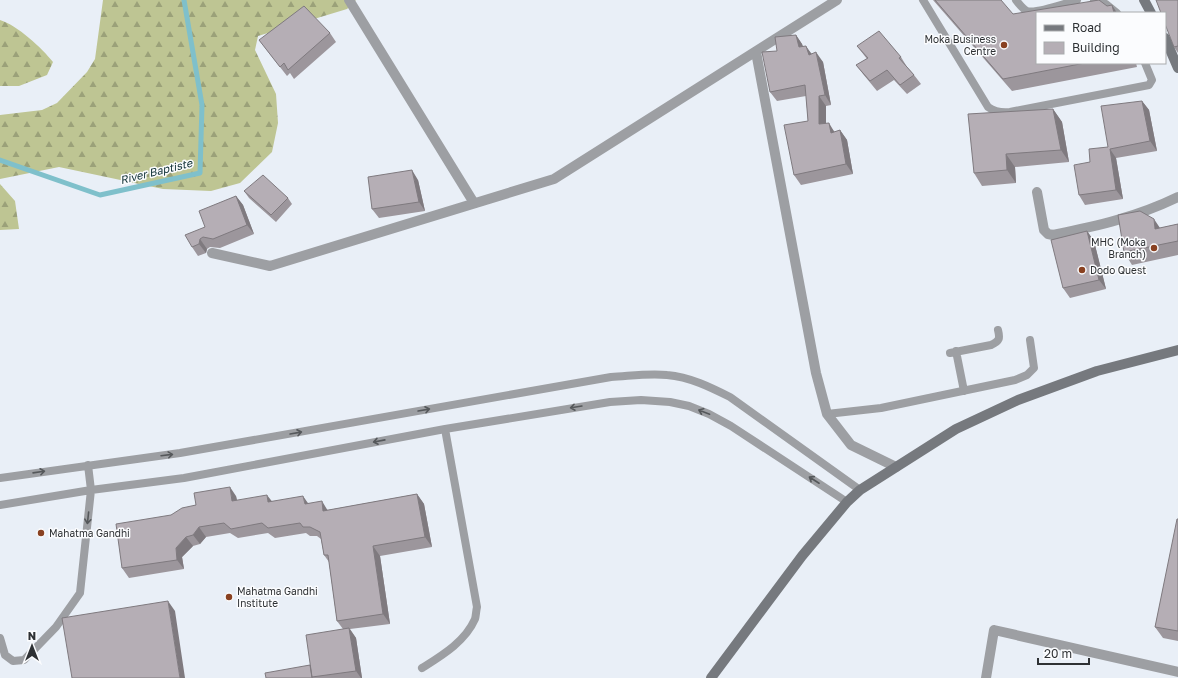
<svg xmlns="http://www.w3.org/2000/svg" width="1178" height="678" font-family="'Golos Text',sans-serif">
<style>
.forest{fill:url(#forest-firs)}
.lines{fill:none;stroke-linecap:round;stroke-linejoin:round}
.stream{stroke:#7fc0cb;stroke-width:5}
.lane{stroke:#9d9fa3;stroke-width:8}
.street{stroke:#9d9fa3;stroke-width:10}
.secondary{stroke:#76797e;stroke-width:10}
.wall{fill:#9c969c}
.shaded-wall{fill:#7f7a7f}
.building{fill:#b5aeb5;stroke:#7f7a7f}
.oneway{stroke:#55585b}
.poi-dot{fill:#894121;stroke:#fbfcfe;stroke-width:1.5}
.labels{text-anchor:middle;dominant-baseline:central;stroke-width:3;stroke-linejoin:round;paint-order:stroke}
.poi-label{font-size:10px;fill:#2e3134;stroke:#fbfcfe;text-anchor:start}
.water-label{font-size:11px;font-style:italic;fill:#0e2f34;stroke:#fbfcfe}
</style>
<defs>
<pattern id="forest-firs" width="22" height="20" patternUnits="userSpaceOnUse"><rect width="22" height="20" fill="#bec593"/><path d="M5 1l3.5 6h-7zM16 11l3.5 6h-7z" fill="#9ba179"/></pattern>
</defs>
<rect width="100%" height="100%" fill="#e9eff7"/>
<path class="forest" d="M103 0H356L347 9 258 36 255 50 276 94 278 123 272 152 240 183 211 191 163 189 59 167 0 179V115L42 110 57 103 87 72 95 59Z
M0 20C17 25 42 48 53 62L47 75 19 86H0Z
M0 184 15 201 19 229 0 230Z"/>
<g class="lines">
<path class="stream" d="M0 160 100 195 200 173 202 105 184 0"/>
<path class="lane" d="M923 0 988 107C995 112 1001 113 1010 112L1149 85 1152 80 1145 63
M1016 0C1019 4 1023 9 1027 11 1036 14 1067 3 1077 0
M1094 0 1106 4 1117 13
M956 351 964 391
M950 353 991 345C1000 341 1000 338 998 330
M827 414 881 408 1015 380 1027 375 1034 368 1030 340
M0 478 180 453 611 377C630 376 649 373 667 375 690 377 710 387 730 397L860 490
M0 505 91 490 184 478 445 429 610 402 641 400 670 402 689 406 709 414 731 426 847 502
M0 638 5 655 13 661 24 660 56 627 80 593 91 490 88 465
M422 668C441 656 465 642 475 619 476 616 476 611 477 607L445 429"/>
<path class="street" d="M349 0 474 203
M756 52 816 373 827 414 851 445 896 467
M1037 192 1044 230 1048 234 1053 235C1097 226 1137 217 1178 197
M212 253 270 266 554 179 837 0
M986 678 994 630 1178 672"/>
<path class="secondary" d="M1144 0 1151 13
M1165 38 1178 68
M711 678 802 556 847 502 860 490 956 429 1018 400 1097 371 1178 350"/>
</g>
<path class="wall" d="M933 0H1001L1037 63H1136L1137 67 1012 91Z
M1178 0V53L1174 47Z
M330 33 336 42 294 79 290 73 287 76 259 40Z
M796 35 802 44 803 46 812 54 823 62 831 105 826 106V124L835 132 840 130 847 140 853 174 801 185 794 175 808 121 806 96 777 101 770 92 777 51Z
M857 46 901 57 907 67 914 75 921 84 907 94 894 80 877 91 863 74 856 65 867 59Z
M1142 101 1149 110 1157 151 1116 158 1123 199 1085 205 1079 195 1090 162 1108 147Z
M1053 109 1062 122 1069 162 1015 167 1016 183 982 186 974 173Z
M418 180 425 211 379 218 372 209Z
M244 191 288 198 292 204 276 222 249 198Z
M236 196 243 205 254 234 220 248 210 247 207 249 206 253 198 256 192 247 205 227Z
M1178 224V255L1132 265 1124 252 1160 228Z
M1087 231 1094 241 1106 289 1070 298 1063 288Z
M417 494 424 504 432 547 380 556 390 624 350 629 356 638 362 678H266L310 665 311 667 343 629 337 621 329 562 324 555 321 539 317 536H310L306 533 275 538 268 533 238 538 230 533 206 537 200 544 193 546 182 557 184 569 129 578 122 568 171 515 196 505 236 496 237 500 309 503 328 510Z
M1178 519V641L1163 638 1155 627Z"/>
<path class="shaded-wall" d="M1112 5 1117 13H1114Z
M796 35 802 44 805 56 799 47Z
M806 46 813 56 809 55Z
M816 52 823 62 831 105 825 95Z
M819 96 826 106V134L819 124Z
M1142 101 1149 110 1157 151 1150 141Z
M1053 109 1062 122 1069 162 1061 150Z
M829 123 835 133H831Z
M840 130 847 140 853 174 846 164Z
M1110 149 1116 158 1123 199 1116 190Z
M1006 154 1015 167 1016 183 1007 170Z
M412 170 418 180 425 211 419 202Z
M236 196 243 205 254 234 247 225Z
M1154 219 1162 231 1155 229Z
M1087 231 1094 241 1106 289 1099 280Z
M200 239 207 249 206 253 199 244Z
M230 487 236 496 239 511 232 501Z
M417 494 424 504 432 547 425 537Z
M267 495 274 504 268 502Z
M303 496 310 506 305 504Z
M322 501 328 511H323Z
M199 527 206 537 200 544 193 535Z
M186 537 193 546 182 557 184 569 177 560 176 548Z
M373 546 380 556 390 624 383 614Z
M168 601 175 611 185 678H180Z
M349 628 356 638 362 678H361L356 671Z"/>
<path class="building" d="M935 0H1001L1013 14 1099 0 1107 6 1112 5 1114 13H1037V63H1085L1003 79Z
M1156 0H1178V46L1174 47 1165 24V13H1161Z
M304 6 330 33 288 70 284 63 280 67 259 40Z
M879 31 901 57 899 58 914 75 900 85 887 70 870 81 856 65 868 58 857 46Z
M796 35 799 47 806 46 809 55 816 52 825 95 819 96V124L829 123 831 133 840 130 846 164 794 175 784 125 808 121 805 85 770 92 762 52 777 51 775 37Z
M1142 101 1150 141 1110 149 1116 190 1079 195 1074 165 1090 162 1089 149 1108 147 1101 106Z
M1053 109 1061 150 1006 154 1007 170 974 173 968 114Z
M412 170 419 202 372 209 368 177Z
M263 175 288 198 271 215 244 191Z
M236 196 247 225 213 239 203 237 200 239 199 244 192 247 185 235 205 227 199 211Z
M1140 211 1154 219 1155 229 1178 224V241L1124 252 1118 215Z
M1087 231 1099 280 1063 288 1051 240Z
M230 487 232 501 267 495 268 502 303 496 305 504 322 501 323 511 417 494 425 537 373 546 383 614 337 621 328 555H324L320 532 310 527H303L300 523 268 528 262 523 231 529 224 523 199 527 193 535 186 537 176 548 177 560 122 568 116 524 171 515 182 508 196 505 194 493Z
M1177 519H1178V631L1155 627Z
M168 601 180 678H72L62 618Z
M349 628 356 671 312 677 306 635Z
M310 665 312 678H266L265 673Z"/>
<defs><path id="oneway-shaft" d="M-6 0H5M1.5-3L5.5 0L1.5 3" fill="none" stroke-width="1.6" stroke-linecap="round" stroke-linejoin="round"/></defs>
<g class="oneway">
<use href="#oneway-shaft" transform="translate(576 407) rotate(171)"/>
<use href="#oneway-shaft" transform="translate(424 410) rotate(-10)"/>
<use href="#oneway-shaft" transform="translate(704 412) rotate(-159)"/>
<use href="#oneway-shaft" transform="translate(296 433) rotate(-10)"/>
<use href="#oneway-shaft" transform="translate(379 441) rotate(169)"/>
<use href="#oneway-shaft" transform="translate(167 455) rotate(-7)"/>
<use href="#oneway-shaft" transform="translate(39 472) rotate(-8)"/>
<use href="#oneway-shaft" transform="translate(814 480) rotate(-147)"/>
<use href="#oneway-shaft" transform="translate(88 518) rotate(96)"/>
</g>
<g class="poi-dot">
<circle cx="1004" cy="45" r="4"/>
<circle cx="1154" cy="248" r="4"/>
<circle cx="1082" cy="270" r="4"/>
<circle cx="41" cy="533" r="4"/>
<circle cx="229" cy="597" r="4"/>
</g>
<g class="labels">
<g class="poi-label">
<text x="996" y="39" text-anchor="end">Moka Business<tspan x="996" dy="12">Centre</tspan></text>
<text x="1146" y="242" text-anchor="end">MHC (Moka<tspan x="1146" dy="12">Branch)</tspan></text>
<text x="1090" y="270">Dodo Quest</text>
<text x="49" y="533">Mahatma Gandhi</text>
<text x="237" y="591">Mahatma Gandhi<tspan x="237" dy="12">Institute</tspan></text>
</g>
<g class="water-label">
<text transform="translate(156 171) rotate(-14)">River Baptiste</text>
</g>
</g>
<rect x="1036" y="12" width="130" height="52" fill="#fbfcfe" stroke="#a9abad"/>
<rect x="1044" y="25" width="20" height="6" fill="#76797e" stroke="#a9abad"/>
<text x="1072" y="32" font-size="12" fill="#2e3134">Road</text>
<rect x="1044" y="42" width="20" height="12" fill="#b5aeb5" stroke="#a9abad"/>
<text x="1072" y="52" font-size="12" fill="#2e3134">Building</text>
<g transform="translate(32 646)" stroke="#fbfcfe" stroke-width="3" paint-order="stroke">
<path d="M0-3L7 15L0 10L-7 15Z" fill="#2e3134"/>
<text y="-6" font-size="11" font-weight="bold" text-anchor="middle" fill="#2e3134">N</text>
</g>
<path d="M1038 658v6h51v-6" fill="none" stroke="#2e3134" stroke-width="2"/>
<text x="1044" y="658" font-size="12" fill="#2e3134" stroke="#fbfcfe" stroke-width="3" paint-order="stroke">20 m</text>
</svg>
